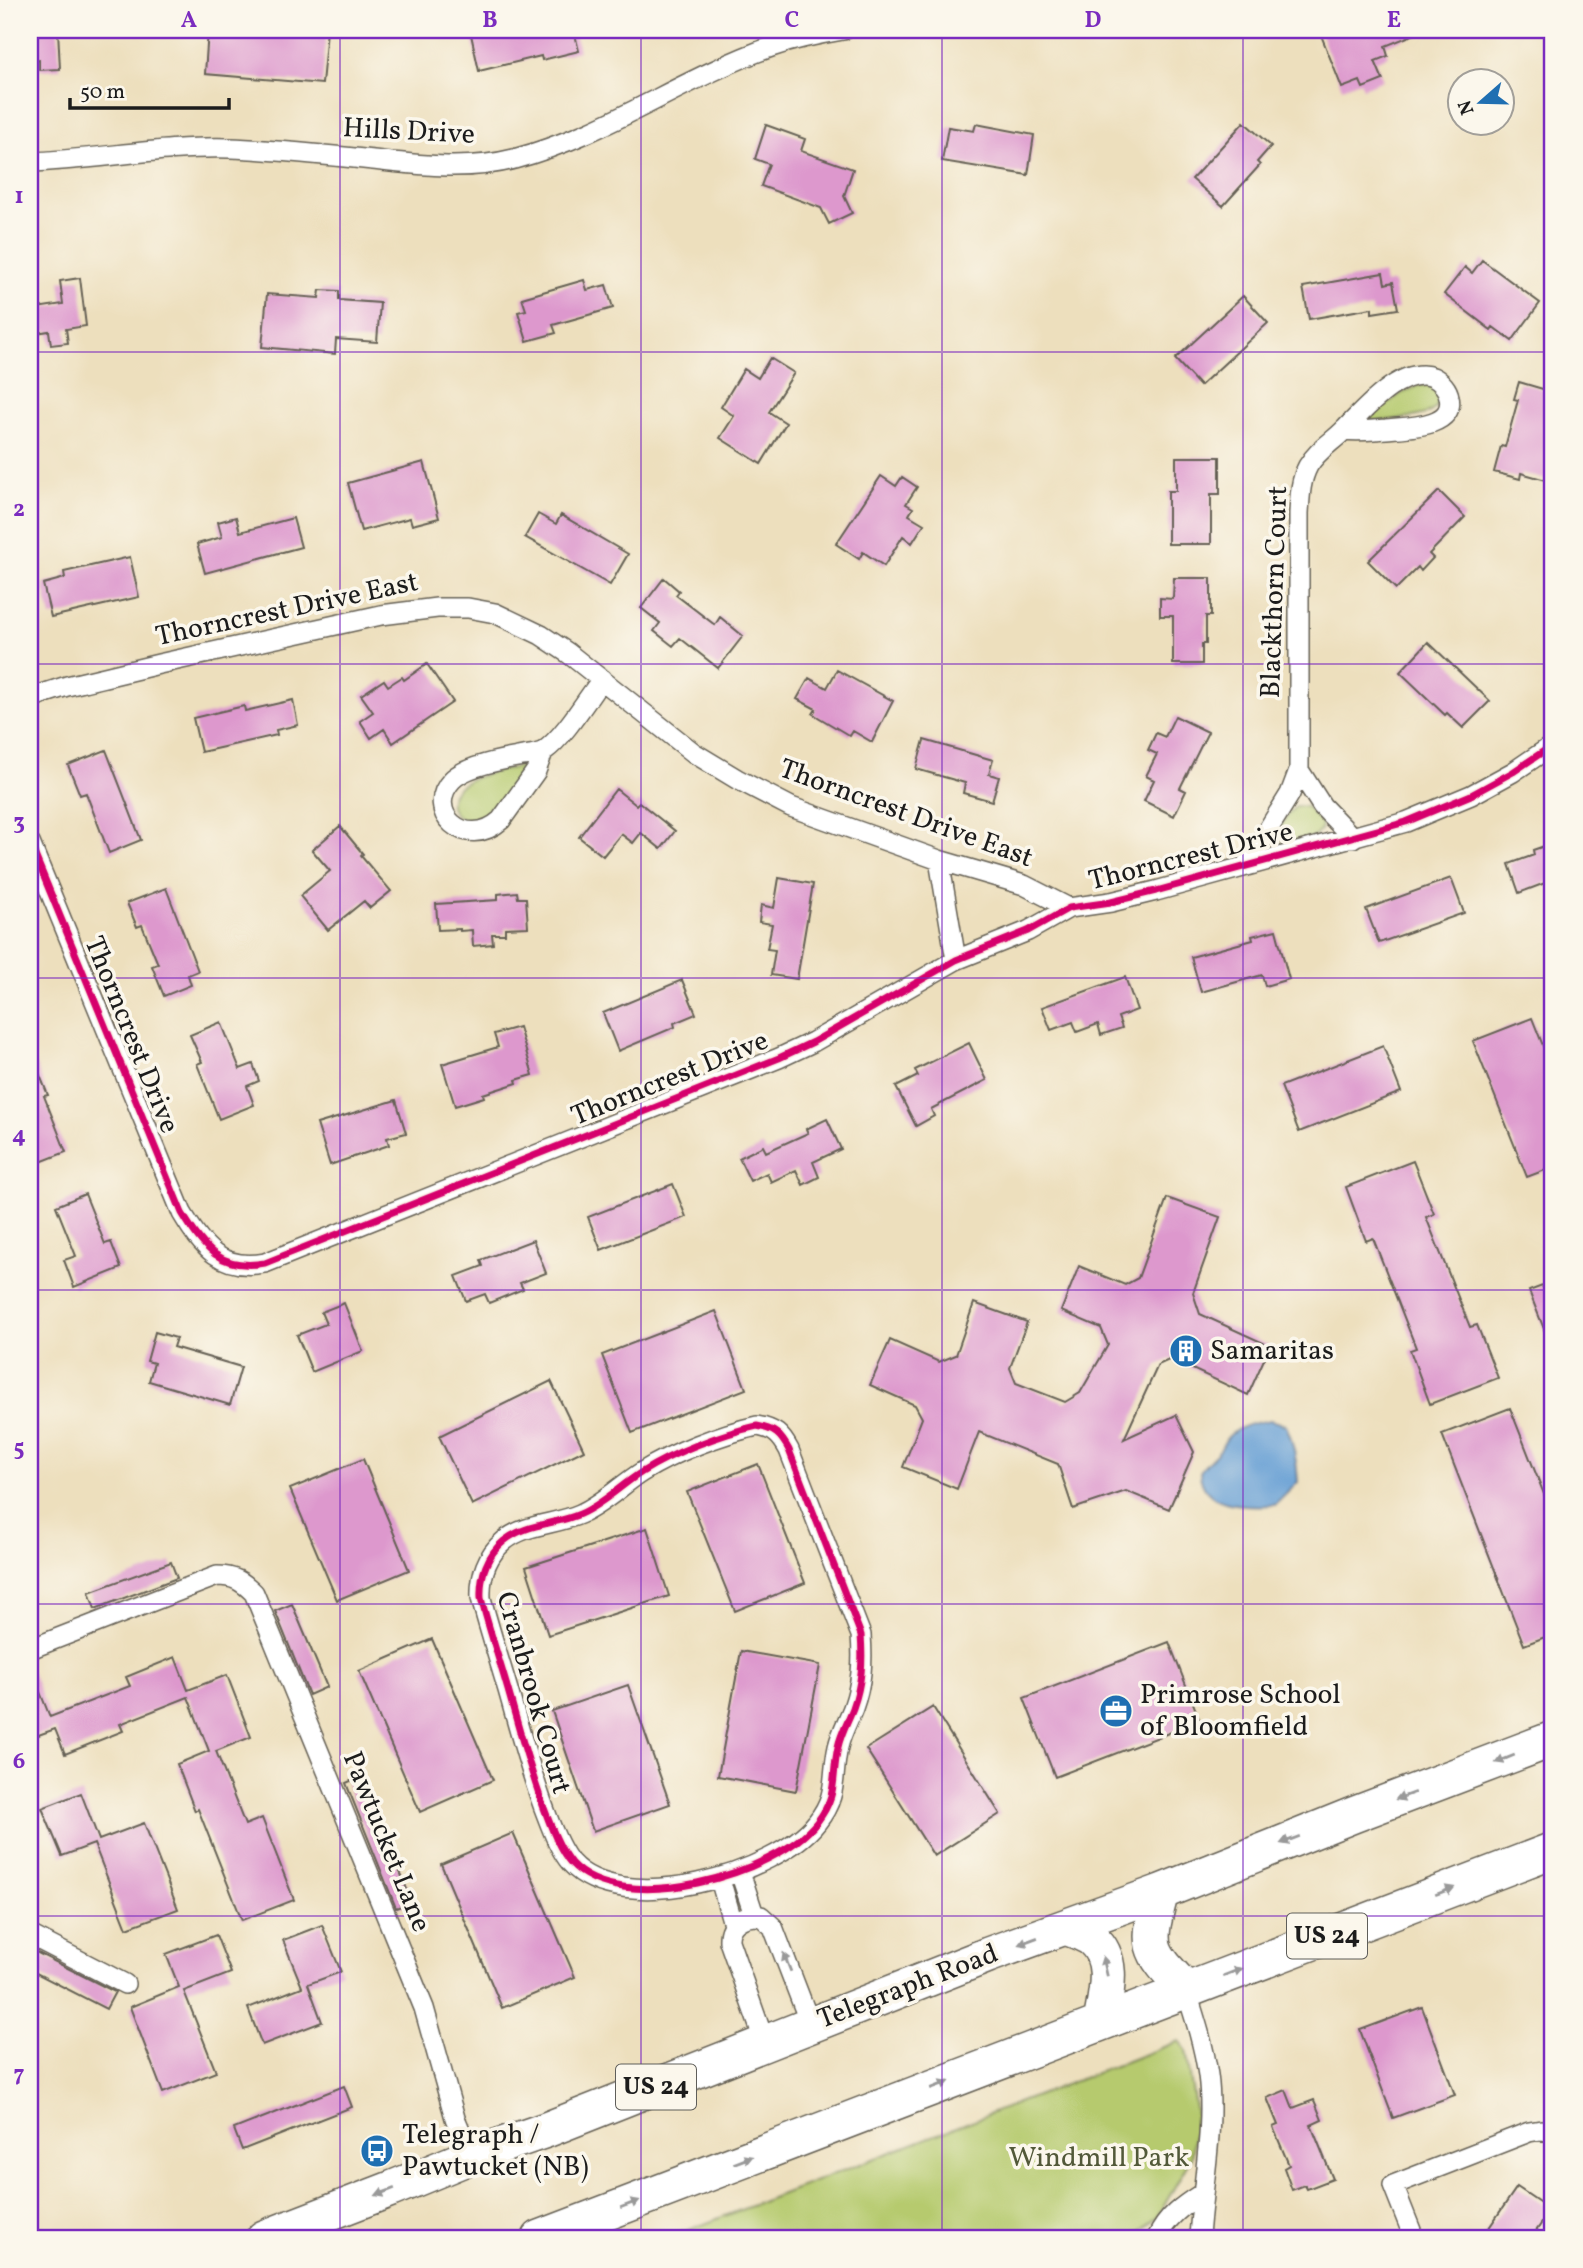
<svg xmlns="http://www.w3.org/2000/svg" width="1583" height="2268" font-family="Vollkorn,serif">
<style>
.green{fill:#b6ca6e;stroke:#697345;stroke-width:2}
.water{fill:#659ed4;stroke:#405d78;stroke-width:2}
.building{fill:#dd98cd}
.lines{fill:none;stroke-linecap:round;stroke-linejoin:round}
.street-casing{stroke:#656054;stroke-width:22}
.highway-casing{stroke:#656054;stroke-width:38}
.street{stroke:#fff;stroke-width:19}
.highway{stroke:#fff;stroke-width:35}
.cycleway-casing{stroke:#fbf7ec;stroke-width:11}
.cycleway{stroke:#d6006c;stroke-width:7}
.oneway{fill:#999}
.grid{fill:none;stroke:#7b2cbf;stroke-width:2;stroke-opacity:0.55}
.labels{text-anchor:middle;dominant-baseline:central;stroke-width:7;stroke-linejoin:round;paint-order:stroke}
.shield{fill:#fbf7ec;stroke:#5f5e5a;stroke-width:2}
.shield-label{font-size:26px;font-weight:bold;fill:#1c1c1c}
.street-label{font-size:28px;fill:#1c1c1c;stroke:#fbf7ec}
.poi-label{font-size:28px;fill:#1c1c1c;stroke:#fbf7ec;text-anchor:start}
.park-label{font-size:28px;fill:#525939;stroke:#fbf7ec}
.neatline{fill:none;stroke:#7b2cbf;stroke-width:2.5}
.grid-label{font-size:23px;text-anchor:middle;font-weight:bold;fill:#7b2cbf}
</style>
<rect width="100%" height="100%" fill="#fbf7ec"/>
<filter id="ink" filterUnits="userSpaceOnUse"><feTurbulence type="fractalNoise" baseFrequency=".0143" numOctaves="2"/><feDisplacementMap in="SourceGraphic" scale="14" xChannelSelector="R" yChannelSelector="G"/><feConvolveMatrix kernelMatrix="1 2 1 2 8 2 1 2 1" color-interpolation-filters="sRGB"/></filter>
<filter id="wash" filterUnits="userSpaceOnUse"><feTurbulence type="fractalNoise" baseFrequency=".00686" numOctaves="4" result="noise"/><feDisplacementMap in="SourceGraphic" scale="28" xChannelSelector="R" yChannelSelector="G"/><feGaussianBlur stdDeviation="1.57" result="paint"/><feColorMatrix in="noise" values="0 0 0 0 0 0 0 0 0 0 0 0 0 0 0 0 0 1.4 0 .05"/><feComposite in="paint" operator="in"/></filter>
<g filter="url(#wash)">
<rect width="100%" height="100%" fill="#eddfbd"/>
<path class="green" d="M1420 385 1430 386 1439 395C1439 401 1438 406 1433 410 1423 418 1382 422 1370 420L1369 417 1402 393Z
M526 766V768C517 782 508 802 496 813 474 832 438 815 455 791 465 776 508 768 526 766Z
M1297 806 1307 807 1321 823V830L1314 837 1286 843 1279 837C1278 827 1288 812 1297 806Z
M1179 2041 1186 2050 1196 2114 1191 2158 1157 2218 1132 2238H668Z"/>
<path class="water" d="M1270 1420 1286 1425C1294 1444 1297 1461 1298 1482L1275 1505C1249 1506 1201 1509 1200 1472 1206 1463 1212 1459 1219 1451 1223 1447 1224 1441 1228 1437 1239 1425 1255 1423 1270 1420Z"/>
<g id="blocks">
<path class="building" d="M30 30H58L60 69 39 70V60L30 61Z
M208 30H327L322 84 205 74Z
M470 30H574L579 51 542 60 541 56 479 71Z
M1319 30H1422L1423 31 1385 46 1388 56 1375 61 1383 80 1363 88 1360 81 1342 88Z
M1244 122 1271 146 1257 162 1260 165 1223 206 1192 179Z
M976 124 1034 135 1028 175 942 161 948 127 974 131Z
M766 125 805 139 801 151 853 169 844 196 852 213 829 224 821 208 761 186 769 164 755 159Z
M1482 260 1540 303 1512 341 1493 327 1491 330 1444 294 1465 267 1472 273Z
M1383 273 1385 284 1393 282 1398 309 1372 313V308L1309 319 1303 287Z
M80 278 86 326 66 329 68 343 51 345 49 331 30 334V309L63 304 60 281Z
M584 280 587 290 606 285 613 308 553 325 556 333 527 341 518 312 526 310 522 298Z
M320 290 339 291V300L380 303 377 342 336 339 335 354 262 347 267 294 319 298Z
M1243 296 1268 323 1200 386 1175 359Z
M770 358 794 373 769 412 786 423 761 464 720 438 734 416 721 407 744 369 758 378Z
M1519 382 1553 392V482L1521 473 1520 479 1494 472 1501 446 1505 447 1518 400 1514 399Z
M1176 457H1220V494H1211V544H1168V491H1176Z
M424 462 439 518 412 525 410 518 361 531 348 483Z
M881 476 896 486 902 477 917 487 906 504 913 508 909 515 924 524 912 543 903 536 884 566 863 552 859 559 836 544Z
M1439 491 1465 517 1429 554 1433 558 1421 571 1418 567 1396 589 1368 561Z
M538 514 556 524 561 515 628 554 610 585 525 537Z
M236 517 240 532 293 518 301 547 205 573 197 544 222 537 218 522Z
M130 557 139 597 51 617 43 584 65 578 64 572Z
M664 578 679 591 676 595 715 625 720 617 743 636 718 668 680 638 673 646 654 631 660 623 641 608Z
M1174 578H1211V616H1206V644H1202V664H1173V616H1160V598L1173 599Z
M1428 642 1490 701 1463 728 1447 713 1445 715 1400 672Z
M427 664 453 702 393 743 384 729 371 738 360 721 373 712 361 695 384 680 388 686 402 677 404 680Z
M837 670 893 701 872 742 853 731 850 736 813 714 816 709 797 699 809 678 827 688Z
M293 700 298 725 276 730 277 735 201 752 193 718 244 706 245 711Z
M1175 716 1208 732 1180 788 1186 791 1174 816 1144 801 1154 780 1146 776 1157 754 1148 750 1156 733 1165 737Z
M924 740 993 760 989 774 999 777 992 801 963 793 965 783 916 769Z
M106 750 141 840 109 853 86 793 80 795 68 765Z
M616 789 636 805 639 802 675 831 661 849 641 833 633 843 621 834 603 856 579 837Z
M340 826 363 854 361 856 391 891 370 908 364 901 328 930 300 896 330 871 312 850Z
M1553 843V880L1519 893 1509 864 1534 855 1533 850Z
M779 878 813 884 797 979 771 975 775 950 767 949 772 924 759 922 761 905 774 908Z
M1451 878 1464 913 1379 943 1366 909Z
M166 888 198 971 188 975 191 985 164 996 152 966 158 964 142 925 137 927 127 903Z
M517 892 518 898H526L528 927 505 928V934H492L493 944 473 946 472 930 460 931V929L438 930 436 904 498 900V894Z
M1276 930 1289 979 1265 986 1262 975 1201 992 1191 957 1253 940 1252 936Z
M1125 977 1137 1010 1118 1017 1122 1028 1101 1035 1098 1024 1077 1032 1073 1022 1051 1030 1042 1007Z
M682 980 696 1014 674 1023 675 1027 618 1051 603 1013Z
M1532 1018 1553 1071V1155L1548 1169 1527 1177 1473 1041Z
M221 1022 240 1069 253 1064 259 1081 247 1086 254 1105 219 1119 197 1064 202 1062 190 1035Z
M519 1027 533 1075 516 1080 517 1083 483 1094 484 1097 455 1106 442 1064 498 1047 494 1034Z
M969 1043 987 1080 931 1109 934 1116 916 1126 896 1087 918 1076 915 1070Z
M1383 1046 1401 1092 1299 1132 1281 1086Z
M30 1051 48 1095 44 1096 66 1152 30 1166Z
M396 1100 406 1133 387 1138 389 1145 330 1165 317 1124Z
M827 1119 841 1149 813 1162 819 1177 803 1185 796 1170 771 1182 767 1173 750 1181 739 1158 763 1146 766 1152 808 1133 806 1129Z
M1413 1161 1434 1214 1426 1217 1470 1327 1477 1325 1498 1378 1430 1404 1410 1350 1416 1348 1373 1238 1366 1241 1346 1187Z
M673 1184 686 1217 601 1250 588 1217Z
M85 1194 105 1244 111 1242 121 1268 74 1287 64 1260 76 1256 56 1206Z
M1167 1198 1220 1217 1193 1293 1200 1314 1270 1346 1248 1395 1171 1359 1158 1365 1124 1439 1176 1415 1194 1452 1169 1509 1126 1491 1073 1509 1058 1464 979 1432 957 1489 903 1467 922 1418 915 1405 870 1385 890 1340 939 1362 956 1355 974 1303 1027 1322 1010 1368 1016 1383 1065 1402 1080 1393 1108 1345 1101 1328 1061 1311 1079 1266 1125 1285 1138 1278Z
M533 1240 546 1273 520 1283 523 1289 489 1303 485 1294 466 1301 456 1276 483 1266 481 1260Z
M1553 1282V1349H1552L1529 1291Z
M344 1303 363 1351 312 1372 297 1335 326 1324 321 1312Z
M716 1311 746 1389 632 1433 602 1355Z
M155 1332 176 1338 173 1347 241 1367 230 1405 149 1381 154 1363 147 1361Z
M551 1381 584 1450 472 1505 439 1436Z
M1510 1408 1553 1517V1634L1524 1645 1442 1434Z
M363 1459 409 1570 337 1600 290 1489Z
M758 1464 805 1583 735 1611 687 1492Z
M647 1528 669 1596 548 1635 526 1567Z
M171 1562 177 1578 95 1609 89 1592Z
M292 1604 327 1687 309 1695 275 1611Z
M432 1639 493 1780 420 1812 359 1671Z
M1169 1642 1200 1721 1055 1777 1024 1698Z
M741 1651 820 1665 796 1791 718 1776Z
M175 1657 188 1690 227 1675 251 1737 216 1751 245 1825 262 1818 294 1900 242 1920 198 1809 195 1811 177 1764 209 1751 188 1697 120 1724 123 1731 65 1754 55 1729 30 1738V1667L50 1717 130 1686 126 1677Z
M628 1685 670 1804 593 1831 552 1711Z
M933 1707 1000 1814 934 1856 866 1749Z
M362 1776 412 1902 396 1908 346 1783Z
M81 1793 99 1840 144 1823 178 1909 127 1928 94 1844 62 1856 42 1808Z
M513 1833 575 1977 502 2008 441 1864Z
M322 1925 341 1972 308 1984 322 2022 262 2045 248 2008 302 1987 283 1940Z
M216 1935 231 1973 184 1991 216 2072 163 2093 130 2007 179 1987 166 1954Z
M30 1949 115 1992 106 2009 30 1970Z
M1422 2007 1455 2095 1393 2118 1360 2030Z
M344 2086 352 2107 242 2150 234 2129Z
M1286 2090 1293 2108 1314 2100 1322 2120 1311 2125 1333 2179 1307 2189 1305 2185 1292 2190 1284 2168 1289 2165 1273 2127 1278 2125 1267 2098Z
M1517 2187 1551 2210 1531 2238H1482Z"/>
</g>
</g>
<g filter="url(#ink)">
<use href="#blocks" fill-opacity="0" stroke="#656054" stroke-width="2"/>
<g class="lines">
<defs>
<path id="street" d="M30 162C96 160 163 146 230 148 278 150 325 155 373 160 420 165 468 171 514 159 605 135 683 78 771 47 795 39 819 34 843 30
M30 698 67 686 159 664 381 615 437 608H468L495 613 541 635 568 653 694 753 737 779 791 807 939 860 1024 885 1069 908
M543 752 536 771 501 820C465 852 423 811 452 780 464 767 500 760 518 757 525 755 537 755 544 751 564 737 587 699 602 679
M1299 770 1322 806 1353 838
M30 843 182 1213C203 1248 221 1271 265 1263L779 1058 813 1042 956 960 1028 931 1069 908 1111 902 1156 891 1406 822 1471 795 1513 772 1553 745
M939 860 956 960
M1246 865 1290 794 1299 770V513C1300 498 1300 481 1308 466 1318 449 1333 442 1345 429 1364 410 1402 365 1433 377 1441 381 1448 389 1449 397 1456 428 1405 427 1386 429 1372 430 1359 432 1344 430
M757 1426C775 1429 781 1435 789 1450L861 1635C863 1661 862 1683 853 1708 848 1721 841 1733 838 1747 831 1778 839 1794 817 1822 776 1875 621 1918 571 1863 560 1850 553 1832 547 1816 531 1775 520 1732 508 1690 499 1659 489 1629 481 1598 480 1576 487 1555 504 1541 526 1523 555 1525 580 1514 603 1504 621 1485 642 1472 674 1452 721 1434 757 1426Z
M30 1649 217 1576C234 1576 242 1581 254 1593L424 2008 455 2118 471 2156
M740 1872 754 1915
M720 1879 733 1924
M30 1935 125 1984
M1186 1990C1195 2018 1204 2046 1208 2075 1215 2127 1202 2186 1199 2238
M765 2043 729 1941C728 1923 743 1915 761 1916L773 1927 811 2026
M1157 2238C1167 2217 1182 2206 1201 2194
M1414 2238 1393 2185 1529 2132 1541 2130 1553 2132"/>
<path id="highway" d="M1161 1892C1146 1948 1147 1948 1186 1990
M1067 1927C1075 1931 1085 1934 1092 1939 1117 1960 1105 1997 1101 2023
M264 2238 391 2189 471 2156 546 2130 988 1955 1161 1892 1353 1815 1553 1739
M540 2238 1553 1850"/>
</defs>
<use href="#street" class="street-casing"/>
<use href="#highway" class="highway-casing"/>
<use href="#street" class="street"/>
<use href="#highway" class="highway"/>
<defs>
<path id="cycleway" d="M30 843 182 1213C203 1248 221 1271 265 1263L779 1058 813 1042 956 960 1028 931 1069 908 1111 902 1156 891 1406 822 1471 795 1513 772 1553 745
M757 1426C775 1429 781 1435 789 1450L861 1635C863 1661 862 1683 853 1708 848 1721 841 1733 838 1747 831 1778 839 1794 817 1822 776 1875 621 1918 571 1863 560 1850 553 1832 547 1816 531 1775 520 1732 508 1690 499 1659 489 1629 481 1598 480 1576 487 1555 504 1541 526 1523 555 1525 580 1514 603 1504 621 1485 642 1472 674 1452 721 1434 757 1426Z"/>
</defs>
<use href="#cycleway" class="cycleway-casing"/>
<use href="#cycleway" class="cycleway"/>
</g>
<defs><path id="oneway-solid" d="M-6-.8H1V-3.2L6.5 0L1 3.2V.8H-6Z" transform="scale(1.75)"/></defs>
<g class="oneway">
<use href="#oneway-solid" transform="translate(1505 1759) rotate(158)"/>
<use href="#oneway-solid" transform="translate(1405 1796) rotate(160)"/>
<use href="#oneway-solid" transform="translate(1290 1840) rotate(159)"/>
<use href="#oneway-solid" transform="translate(1445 1891) rotate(-21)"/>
<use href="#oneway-solid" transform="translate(1028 1941) rotate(160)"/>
<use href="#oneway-solid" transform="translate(787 1962) rotate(-112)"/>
<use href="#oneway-solid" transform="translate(1105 1966) rotate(-103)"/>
<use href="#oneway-solid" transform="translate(1233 1972) rotate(-21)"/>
<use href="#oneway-solid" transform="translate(940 2085) rotate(-21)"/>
<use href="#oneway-solid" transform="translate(743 2160) rotate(-21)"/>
<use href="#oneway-solid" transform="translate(385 2192) rotate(159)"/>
<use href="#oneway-solid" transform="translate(630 2204) rotate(-21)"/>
</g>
</g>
<path class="grid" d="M340 30V2238M641 30V2238M942 30V2238M1243 30V2238M30 352H1553M30 664H1553M30 978H1553M30 1290H1553M30 1604H1553M30 1916H1553"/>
<defs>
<symbol id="building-disc" viewBox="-11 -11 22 22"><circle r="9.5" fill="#1f6fb2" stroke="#fbf7ec"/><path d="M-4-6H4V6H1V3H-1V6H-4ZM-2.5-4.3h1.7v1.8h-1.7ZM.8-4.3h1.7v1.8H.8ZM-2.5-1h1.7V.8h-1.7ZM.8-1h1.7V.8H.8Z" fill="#fff"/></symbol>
<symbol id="office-disc" viewBox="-11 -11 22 22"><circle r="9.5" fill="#1f6fb2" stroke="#fbf7ec"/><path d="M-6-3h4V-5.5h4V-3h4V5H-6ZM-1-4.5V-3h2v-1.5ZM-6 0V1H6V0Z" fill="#fff"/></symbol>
<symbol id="bus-disc" viewBox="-11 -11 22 22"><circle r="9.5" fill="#1f6fb2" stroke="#fbf7ec"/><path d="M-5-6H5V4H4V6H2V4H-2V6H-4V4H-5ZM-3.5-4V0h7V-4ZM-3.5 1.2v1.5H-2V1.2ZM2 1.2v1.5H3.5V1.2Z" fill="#fff"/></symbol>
</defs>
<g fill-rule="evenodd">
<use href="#building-disc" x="1167" y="1332" width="38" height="38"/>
<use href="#office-disc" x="1097" y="1692" width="38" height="38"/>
<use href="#bus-disc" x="358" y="2132" width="38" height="38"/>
</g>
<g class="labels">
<g class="shield">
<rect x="1287" y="1913.5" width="80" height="45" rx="5"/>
<rect x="616" y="2064.5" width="80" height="45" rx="5"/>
</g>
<g class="shield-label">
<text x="1327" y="1936">US 24</text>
<text x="656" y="2087">US 24</text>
</g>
<g class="street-label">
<text transform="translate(409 132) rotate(3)">Hills Drive</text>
<text transform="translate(1275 592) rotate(-88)">Blackthorn Court</text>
<text transform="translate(287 610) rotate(-12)">Thorncrest Drive East</text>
<text transform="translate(906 814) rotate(20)">Thorncrest Drive East</text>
<text transform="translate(1191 857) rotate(-14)">Thorncrest Drive</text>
<text transform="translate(131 1035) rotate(68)">Thorncrest Drive</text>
<text transform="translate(670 1079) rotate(-22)">Thorncrest Drive</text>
<text transform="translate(533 1693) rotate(74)">Cranbrook Court</text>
<text transform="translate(386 1842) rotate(68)">Pawtucket Lane</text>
<text transform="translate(908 1987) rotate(-21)">Telegraph Road</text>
</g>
<g class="poi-label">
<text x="1210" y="1351">Samaritas</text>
<text x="1140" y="1695">Primrose School<tspan x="1140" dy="32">of Bloomfield</tspan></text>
<text x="402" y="2135">Telegraph /<tspan x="402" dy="32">Pawtucket (NB)</tspan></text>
</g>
<g class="park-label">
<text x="1099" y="2158">Windmill Park</text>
</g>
</g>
<rect width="1583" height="2268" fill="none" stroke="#fbf7ec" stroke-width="77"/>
<g transform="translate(1481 102) rotate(250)"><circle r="33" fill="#fbf7ec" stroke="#a29f99" stroke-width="2"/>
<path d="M0-5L12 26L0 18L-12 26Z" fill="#1f6fb2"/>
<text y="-10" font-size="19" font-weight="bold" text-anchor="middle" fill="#1c1c1c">N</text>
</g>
<path d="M70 98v10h159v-10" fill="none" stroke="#1c1c1c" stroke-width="3.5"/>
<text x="80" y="98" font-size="21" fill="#1c1c1c" stroke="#fbf7ec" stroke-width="5" paint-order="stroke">50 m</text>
<rect x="38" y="38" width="1506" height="2192" class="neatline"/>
<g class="grid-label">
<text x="189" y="27">A</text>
<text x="490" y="27">B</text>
<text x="792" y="27">C</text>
<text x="1093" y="27">D</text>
<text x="1394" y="27">E</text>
<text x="19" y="203">1</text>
<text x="19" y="516">2</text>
<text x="19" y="829">3</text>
<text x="19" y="1142">4</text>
<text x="19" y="1455">5</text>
<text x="19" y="1768">6</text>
<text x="19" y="2081">7</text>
</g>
</svg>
